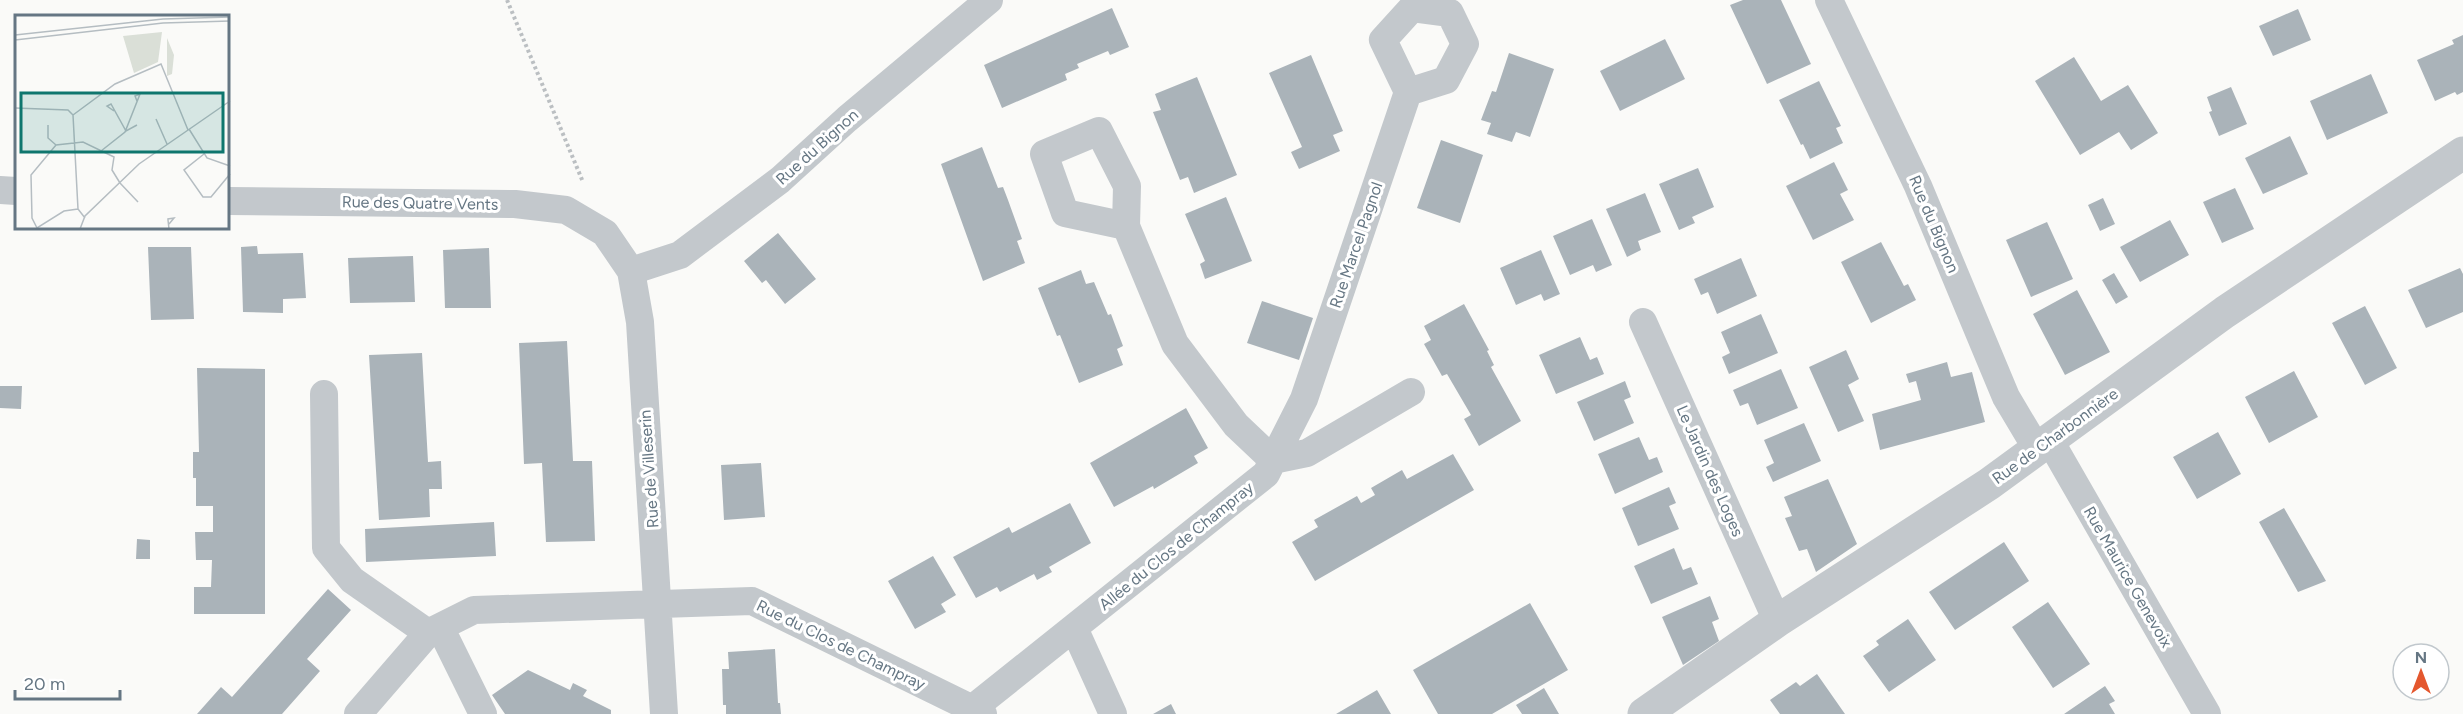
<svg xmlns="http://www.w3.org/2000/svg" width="2463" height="714" font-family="Figtree,sans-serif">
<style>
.building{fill:#aab3b9}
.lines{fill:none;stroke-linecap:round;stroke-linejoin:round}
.path{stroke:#bbbfc2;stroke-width:4;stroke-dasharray:3 3;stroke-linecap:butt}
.minor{stroke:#c3c8cc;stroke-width:28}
.tertiary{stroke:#c3c8cc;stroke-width:33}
.labels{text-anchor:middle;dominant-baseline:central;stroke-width:6;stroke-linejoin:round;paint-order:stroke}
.street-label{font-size:16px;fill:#657683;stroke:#fff}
.inset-road{fill:none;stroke:#b5bdc2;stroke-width:1.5}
.view{fill:#0f766e;fill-opacity:0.15;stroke:#0f766e;stroke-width:3}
.inset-edge{fill:none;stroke:#657683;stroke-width:3}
</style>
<rect width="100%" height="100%" fill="#fafaf8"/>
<path class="building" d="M1743 0H1781L1811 64 1767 84 1730 5Z
M1112 8 1129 47 1110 55 1108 51 1077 64 1079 68 1065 74 1067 80 1002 108 984 65Z
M2298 9 2311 40 2273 56 2259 26Z
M2463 35V92L2457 95 2455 92 2435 101 2417 60 2454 44 2452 40Z
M1665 39 1685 79 1620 111 1600 71Z
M1509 53 1554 69 1530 137 1516 132 1512 142 1487 134 1491 123 1481 120 1492 91 1496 92Z
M1311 55 1343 131 1333 135 1340 151 1299 169 1291 152 1302 147 1269 73Z
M2074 57 2101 101 2128 85 2158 133 2131 150 2119 132 2080 155 2035 81Z
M2371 74 2388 113 2327 140 2310 101Z
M1197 77 1237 175 1194 193 1188 177 1180 180 1153 112 1161 110 1155 94Z
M1819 81 1841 126 1836 128 1843 143 1810 159 1803 144 1801 145 1779 100Z
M2231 87 2247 124 2219 136 2209 112 2212 111 2207 97Z
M2290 136 2308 174 2263 194 2245 158Z
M1441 140 1483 155 1460 223 1417 208Z
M982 147 998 188 1003 187 1008 200 1022 239 1017 241 1025 263 983 281 941 164Z
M1834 162 1848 190 1840 194 1854 220 1813 240 1786 186Z
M1698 168 1714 207 1692 217 1695 223 1679 230 1659 184Z
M2235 188 2254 229 2222 243 2203 202Z
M1645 193 1661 232 1638 241 1641 250 1627 257 1606 209Z
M1226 197 1252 261 1205 279 1200 264 1205 261 1185 214Z
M2103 198 2115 224 2100 231 2088 205Z
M1592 219 1612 265 1596 272 1593 265 1570 275 1553 236Z
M2170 220 2189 255 2140 282 2120 247Z
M2047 222 2073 279 2031 297 2006 240Z
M778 233 816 279 785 304 766 280 762 283 744 261Z
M1881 242 1904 286 1908 284 1916 300 1871 323 1841 262Z
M257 246 258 254 303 253 306 298 283 299V313L243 312 241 247Z
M148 247H191L194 319 151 320Z
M489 248 491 308H445L443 250Z
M1541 250 1560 294 1544 301 1541 294 1516 305 1500 268Z
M413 256 415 302 350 303 348 258Z
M1741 258 1757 296 1717 314 1708 292 1701 295 1694 279Z
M2460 268 2463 274V312L2426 328 2408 290Z
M1081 270 1086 284 1094 282 1108 315 1111 314 1123 346 1117 349 1123 365 1079 383 1060 335 1057 336 1038 288Z
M2114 273 2128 297 2116 304 2102 280Z
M2077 290 2110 352 2065 375 2033 314Z
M1262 301 1313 318 1299 360 1247 343Z
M1464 304 1489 350 1487 351 1494 365 1491 367 1521 421 1479 446 1464 419 1471 415 1447 374 1442 376 1424 344 1431 340 1424 326Z
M2365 306 2397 368 2365 385 2332 323Z
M1761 314 1778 353 1729 374 1722 357 1730 353 1721 332Z
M1580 337 1590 360 1597 357 1604 374 1556 394 1539 355Z
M567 341 573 461H592L595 541 546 542 542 463 524 464 519 343Z
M1846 350 1859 379 1848 385 1864 421 1838 432 1809 367Z
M422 353 428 462 441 461 442 489H429L430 517 379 520 369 355Z
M1947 362 1951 377 1972 372 1985 422 1880 450 1872 414 1921 400 1916 381 1909 383 1906 374Z
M197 368 265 369V614H194V587H211L212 560H196L195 532H213V506H196V478H193V452H199Z
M1781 369 1798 408 1757 425 1748 403 1740 406 1733 390Z
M2294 371 2318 417 2269 443 2245 397Z
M1625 381 1631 397 1624 400 1634 423 1594 441 1577 402Z
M0 386H22L21 409 0 408Z
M1186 408 1208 448 1194 456 1198 463 1154 489 1153 486 1114 507 1090 463Z
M1804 423 1821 461 1773 482 1766 467 1774 463 1764 440Z
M2218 432 2241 474 2197 499 2173 457Z
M1639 437 1649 460 1657 457 1663 472 1615 494 1598 454Z
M1453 454 1474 490 1315 581 1292 542 1318 527 1314 520 1357 496 1361 503 1375 495 1371 488 1402 470 1407 479Z
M761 463 765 517 724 520 721 465Z
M1828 479 1857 544 1816 572 1807 549 1799 551 1785 518 1792 516 1784 497Z
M1669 487 1676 503 1669 506 1679 529 1638 546 1622 508Z
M1070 503 1091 543 1049 567 1052 572 1037 580 1034 574 1000 592 997 587 976 598 953 557 1009 527 1012 533Z
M2284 508 2326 581 2298 592 2259 522Z
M494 522 496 556 366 562 365 529Z
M137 539 150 540V559H136Z
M2004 542 2029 581 1955 630 1929 592Z
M1674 548 1683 570 1691 567 1698 584 1651 604 1634 566Z
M933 556 956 595 941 604 946 612 915 629 888 581Z
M328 589 351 610 307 659 320 671 282 714H197L221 687 232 697Z
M1710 596 1719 619 1712 622 1719 641 1683 665 1662 617Z
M2048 602 2090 664 2053 688 2012 627Z
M1530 603 1568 670 1492 714H1438L1413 670Z
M1908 619 1936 660 1889 692 1863 656 1879 645 1876 641Z
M775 649 778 703H780L781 714H726V705H723L722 669H729L728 652Z
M528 670 570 690 573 683 587 690 583 696 611 710V714H505L492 695Z
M1817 674 1845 714H1780L1770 700 1796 682 1800 686Z
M2105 686 2115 701 2109 704 2115 714H2064Z
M1544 688 1559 714H1522L1516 705Z
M1377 690 1391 714H1336Z
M1171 704 1176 714H1153Z"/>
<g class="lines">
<path class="path" d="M507 0 583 182"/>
<path class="minor" d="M1829 0 1918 186 2006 397 2037 449
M0 190 16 191
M228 201 515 204 566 210 605 233 631 271 640 322 664 714
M1126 226 1065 213 1044 154 1099 131 1127 186 1126 226 1175 344 1236 425 1273 460 1307 453 1411 392
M631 271 680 255 780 180 847 119 989 0
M1643 322 1777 621
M324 394 326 548 352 580 428 633
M2049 439 2207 714
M440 627 483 714
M1074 628 1113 714
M972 709 1266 474 1304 399 1408 92 1446 80 1465 44 1450 13 1412 8 1383 40 1408 92
M358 714 428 633 474 610 752 601 983 714"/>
<path class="tertiary" d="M1644 714 1777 621 1989 484 2225 312 2463 153"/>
</g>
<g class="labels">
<g class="street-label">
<text transform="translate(817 147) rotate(-42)">Rue du Bignon</text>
<text transform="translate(420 203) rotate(1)">Rue des Quatre Vents</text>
<text transform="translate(1934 224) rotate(67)">Rue du Bignon</text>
<text transform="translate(1356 245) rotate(-71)">Rue Marcel Pagnol</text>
<text transform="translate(2055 436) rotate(-36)">Rue de Charbonnière</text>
<text transform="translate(649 469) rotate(-94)">Rue de Villeserin</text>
<text transform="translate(1710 471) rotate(66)">Le Jardin des Loges</text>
<text transform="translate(1176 546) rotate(-39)">Allée du Clos de Champray</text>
<text transform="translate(2128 577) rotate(60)">Rue Maurice Genevoix</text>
<text transform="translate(841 645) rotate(26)">Rue du Clos de Champray</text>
</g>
</g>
<g transform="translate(15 15)">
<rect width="214" height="214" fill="#fafaf8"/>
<path d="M147 17 143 47 119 58 108 21ZM152 23 159 40 157 59 152 61Z" fill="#dadfd7"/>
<path class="inset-road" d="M0 20 148 4 215 2M0 25 148 8 215 6M0 93 53 95 58 100 63 194 70 203M99 96 92 91 96 89 111 116 122 110M58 100 100 69 146 49 173 115M141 104 152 129M33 110V123L41 130M174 114 192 143 215 151M86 136 110 117 125 79 120 81 122 86M189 139 169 155 188 182H196L215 159M105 168 123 187M63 194 49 196 22 213 17 203 16 160 41 130 68 127 99 142 97 155 105 168M154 209 159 203 153 204V205L154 214M65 214 70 201 124 149 215 86"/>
<path class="view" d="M6 78H208V137H6Z"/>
<rect width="214" height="214" class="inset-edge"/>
</g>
<g transform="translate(2421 672)"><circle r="28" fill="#ffffff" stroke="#c1c8cd" stroke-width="1.5"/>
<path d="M0-4.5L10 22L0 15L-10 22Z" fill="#e4572e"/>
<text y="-9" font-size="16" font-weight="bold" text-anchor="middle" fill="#657683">N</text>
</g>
<path d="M15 690v9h105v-9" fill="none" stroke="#657683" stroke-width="3"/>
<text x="24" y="690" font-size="18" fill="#657683" stroke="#ffffff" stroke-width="4.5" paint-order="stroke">20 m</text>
</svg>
